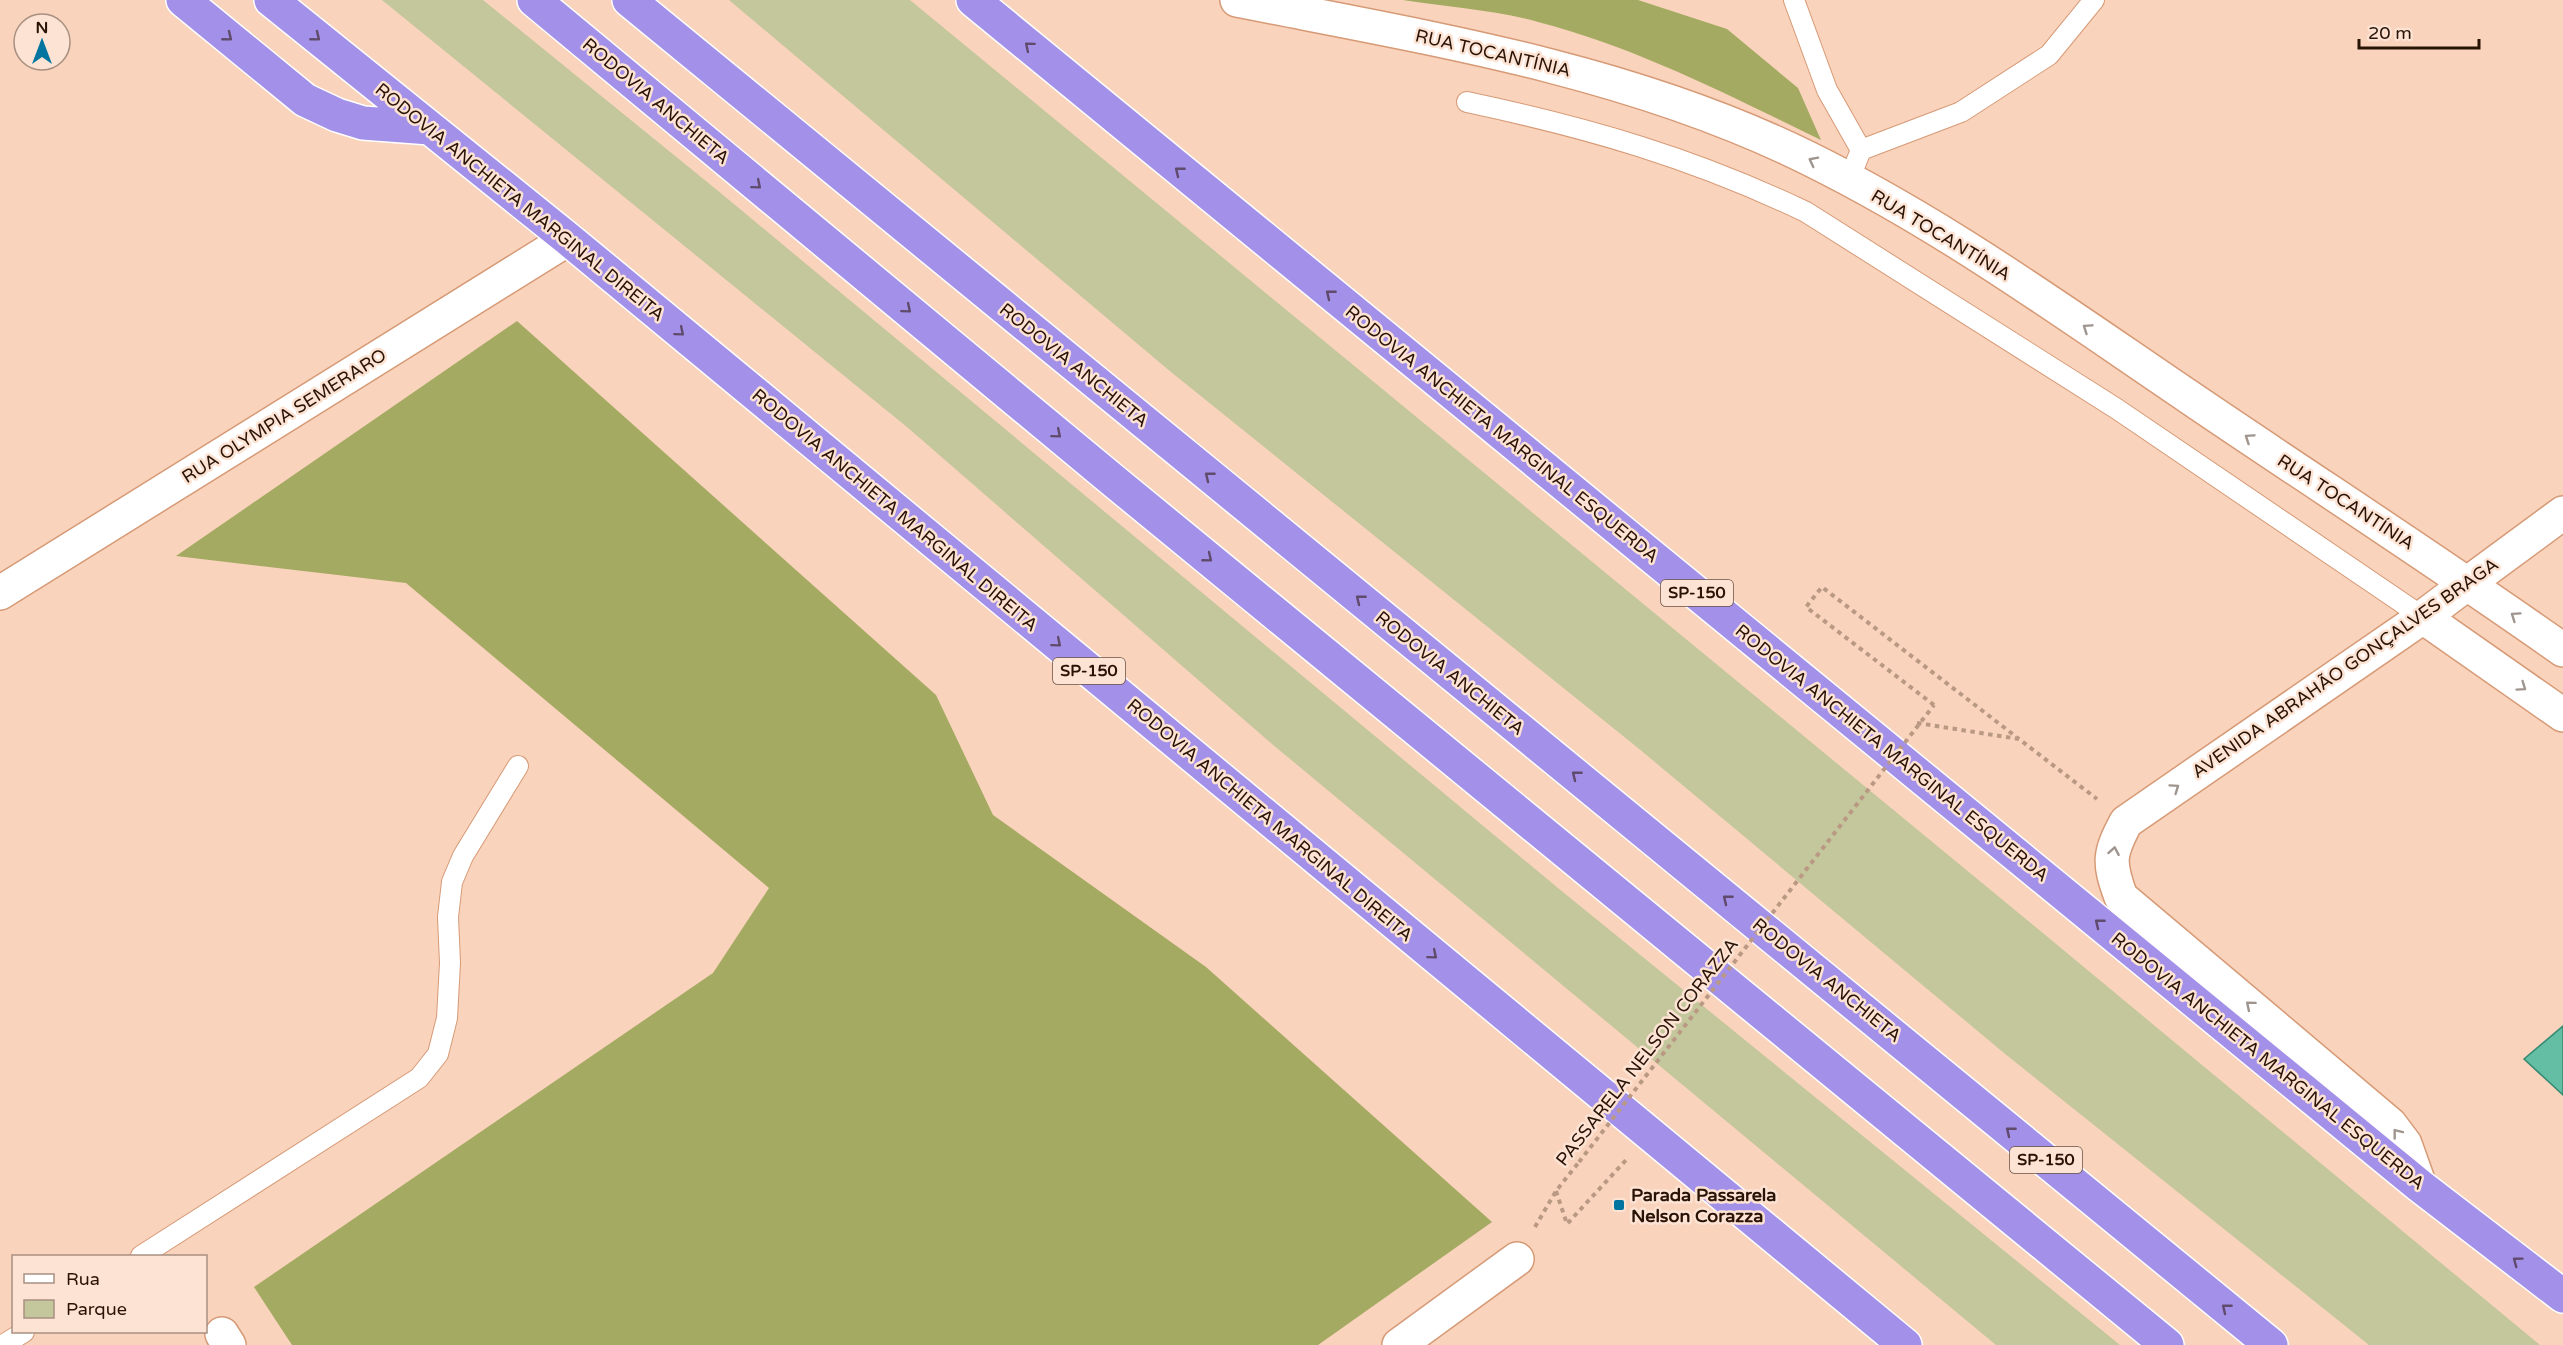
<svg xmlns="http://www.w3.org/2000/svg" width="2563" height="1345" font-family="'Varela Round',sans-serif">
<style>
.green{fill:#c3c79b}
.forest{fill:#a4aa61}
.building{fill:#63bea3;stroke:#368972;stroke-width:1.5}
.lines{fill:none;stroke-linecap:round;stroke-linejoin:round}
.lane-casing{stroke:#d69a76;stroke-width:22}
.street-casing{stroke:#d69a76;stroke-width:36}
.secondary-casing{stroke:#d69a76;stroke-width:36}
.highway-casing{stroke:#fff;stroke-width:36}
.path{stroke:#ba9984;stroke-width:4;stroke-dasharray:4.5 4.5;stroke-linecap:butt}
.lane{stroke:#fff;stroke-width:20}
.street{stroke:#fff;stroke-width:33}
.secondary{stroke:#fff;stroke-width:33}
.highway{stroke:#a390e9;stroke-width:33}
.path-bridge{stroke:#ba9984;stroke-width:4;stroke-dasharray:4.5 4.5;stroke-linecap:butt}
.oneway{stroke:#604b6c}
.oneway2{stroke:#9f958e}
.poi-dot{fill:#01759f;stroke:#fde3d4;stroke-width:2}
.labels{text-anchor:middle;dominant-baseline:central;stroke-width:5;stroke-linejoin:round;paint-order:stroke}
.shield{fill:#fde3d4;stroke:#695143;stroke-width:1.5}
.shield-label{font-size:16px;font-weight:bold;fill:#291305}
.street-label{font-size:18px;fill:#291305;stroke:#fde3d4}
.poi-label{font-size:18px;font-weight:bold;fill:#291305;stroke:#fde3d4;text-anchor:start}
</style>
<rect width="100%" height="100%" fill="#f9d3bc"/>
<path class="green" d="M382 0H483L717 190 1558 888 2120 1345H1996L1272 744 907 427Z
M729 0H910L2021 915 2540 1345H2369L2004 1053 1638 748 1171 372Z"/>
<path class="forest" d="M1403 0H1638L1727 29 1798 88 1821 140C1728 95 1638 48 1538 22 1496 10 1447 7 1403 0Z
M517 321 936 695 993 815 1206 967 1492 1222 1318 1345H292L254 1287 713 973 769 888 406 583 176 556Z"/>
<path class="building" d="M2563 1026V1095L2524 1059Z"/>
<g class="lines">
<defs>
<path id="lane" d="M1794 0 1827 90 1861 150 1849 180
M1467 102C1589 128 1693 158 1806 212L2117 409 2423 617
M1861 150 1961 112 2049 55 2094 0
M141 1256 419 1078 438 1054 447 1018 450 963 448 917 452 882 463 856 518 766
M3 1345 24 1332"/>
<path id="street" d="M2468 583 2563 513
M222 1334 229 1345
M1399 1345 1517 1259"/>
<path id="secondary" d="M1237 0C1423 37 1613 67 1787 148 1930 215 2059 309 2189 397 2314 482 2440 563 2563 650
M0 593 568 239
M2423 617 2563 715
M2420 1186 2405 1144 2390 1124 2121 897C2108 862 2109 854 2126 822L2423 617 2468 583"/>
<path id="highway" d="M183 0 305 100 337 115 363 123 430 128
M271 0 568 239 1905 1345
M534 0 1115 482 2167 1345
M629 0 2271 1345
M973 0 2420 1186 2563 1296"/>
</defs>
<use href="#lane" class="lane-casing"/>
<use href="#street" class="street-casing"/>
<use href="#secondary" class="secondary-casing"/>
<use href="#highway" class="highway-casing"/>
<path class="path" d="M1934 705 1806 607 1822 587 2019 739
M1917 723 2019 739 2097 799
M1556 1191 1567 1224 1626 1160
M1535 1227 1556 1191 1579 1162"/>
<use href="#lane" class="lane"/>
<use href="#street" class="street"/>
<use href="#secondary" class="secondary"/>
<use href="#highway" class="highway"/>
<path class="path-bridge" d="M1579 1162 1934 705"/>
</g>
<defs><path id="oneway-chevron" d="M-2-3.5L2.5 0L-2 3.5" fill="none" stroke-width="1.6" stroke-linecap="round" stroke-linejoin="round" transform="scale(1.5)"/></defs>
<g class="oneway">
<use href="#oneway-chevron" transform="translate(228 37) rotate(39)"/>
<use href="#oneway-chevron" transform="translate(316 37) rotate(39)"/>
<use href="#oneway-chevron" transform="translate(1029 46) rotate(-140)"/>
<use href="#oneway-chevron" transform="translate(1179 171) rotate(-141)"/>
<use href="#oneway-chevron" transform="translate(757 185) rotate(40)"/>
<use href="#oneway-chevron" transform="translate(1330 294) rotate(-141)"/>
<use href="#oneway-chevron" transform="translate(907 309) rotate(40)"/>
<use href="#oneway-chevron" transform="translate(680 332) rotate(40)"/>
<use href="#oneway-chevron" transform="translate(1057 434) rotate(40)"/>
<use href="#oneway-chevron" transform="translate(1209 476) rotate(-141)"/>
<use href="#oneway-chevron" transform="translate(1208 558) rotate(39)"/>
<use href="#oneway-chevron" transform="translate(1360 599) rotate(-141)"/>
<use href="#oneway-chevron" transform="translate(1057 643) rotate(40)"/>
<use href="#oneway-chevron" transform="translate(1576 775) rotate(-141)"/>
<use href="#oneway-chevron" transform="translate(1727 899) rotate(-141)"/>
<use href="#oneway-chevron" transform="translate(2099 923) rotate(-141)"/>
<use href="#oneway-chevron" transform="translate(1433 955) rotate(40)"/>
<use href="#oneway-chevron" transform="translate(2010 1131) rotate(-141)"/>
<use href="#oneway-chevron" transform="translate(2517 1261) rotate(-143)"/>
<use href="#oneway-chevron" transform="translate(2226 1308) rotate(-141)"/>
</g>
<g class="oneway2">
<use href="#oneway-chevron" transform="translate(1813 161) rotate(-153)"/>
<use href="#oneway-chevron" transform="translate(2087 328) rotate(-146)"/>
<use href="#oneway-chevron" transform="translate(2249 438) rotate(-146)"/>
<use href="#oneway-chevron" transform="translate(2515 616) rotate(-145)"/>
<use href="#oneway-chevron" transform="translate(2522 687) rotate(35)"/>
<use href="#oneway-chevron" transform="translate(2175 788) rotate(-35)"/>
<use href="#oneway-chevron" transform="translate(2114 851) rotate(-80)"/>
<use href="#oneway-chevron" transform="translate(2250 1005) rotate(-140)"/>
<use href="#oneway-chevron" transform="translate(2397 1133) rotate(-128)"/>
</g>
<rect class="poi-dot" x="1613" y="1199" width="12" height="12" rx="3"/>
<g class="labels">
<g class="shield">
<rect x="1661" y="580" width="72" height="26" rx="4.5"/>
<rect x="1053" y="658" width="72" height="26" rx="4.5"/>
<rect x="2010" y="1147" width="72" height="26" rx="4.5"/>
</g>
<g class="shield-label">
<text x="1697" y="593">SP-150</text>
<text x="1089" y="671">SP-150</text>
<text x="2046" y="1160">SP-150</text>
</g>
<g class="street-label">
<text transform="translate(1493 53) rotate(13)">RUA TOCANTÍNIA</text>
<text transform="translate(656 101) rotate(40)">RODOVIA ANCHIETA</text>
<text transform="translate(520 202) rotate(39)">RODOVIA ANCHIETA MARGINAL DIREITA</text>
<text transform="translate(1941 235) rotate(31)">RUA TOCANTÍNIA</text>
<text transform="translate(1074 365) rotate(39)">RODOVIA ANCHIETA</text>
<text transform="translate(284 416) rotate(-32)">RUA OLYMPIA SEMERARO</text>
<text transform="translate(1502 434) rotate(39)">RODOVIA ANCHIETA MARGINAL ESQUERDA</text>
<text transform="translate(2346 502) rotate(33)">RUA TOCANTÍNIA</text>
<text transform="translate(895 510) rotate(40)">RODOVIA ANCHIETA MARGINAL DIREITA</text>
<text transform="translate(2345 668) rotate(-35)">AVENIDA ABRAHÃO GONÇALVES BRAGA</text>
<text transform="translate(1450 673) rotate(39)">RODOVIA ANCHIETA</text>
<text transform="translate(1892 753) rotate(39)">RODOVIA ANCHIETA MARGINAL ESQUERDA</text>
<text transform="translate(1270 820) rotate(40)">RODOVIA ANCHIETA MARGINAL DIREITA</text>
<text transform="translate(1827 980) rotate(39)">RODOVIA ANCHIETA</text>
<text transform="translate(1647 1052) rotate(-52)">PASSARELA NELSON CORAZZA</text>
<text transform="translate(2268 1061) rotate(39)">RODOVIA ANCHIETA MARGINAL ESQUERDA</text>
</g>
<g class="poi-label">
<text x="1631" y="1195">Parada Passarela<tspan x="1631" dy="21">Nelson Corazza</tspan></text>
</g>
</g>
<rect x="12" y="1255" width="195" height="78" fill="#fde3d4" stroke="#a89081" stroke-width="1.5"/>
<rect x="24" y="1274" width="30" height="9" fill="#ffffff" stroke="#a89081" stroke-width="1.5"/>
<text x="66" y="1285" font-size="18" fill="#291305">Rua</text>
<rect x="24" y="1300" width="30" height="18" fill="#c3c79b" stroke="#a89081" stroke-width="1.5"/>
<text x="66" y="1315" font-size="18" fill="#291305">Parque</text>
<g transform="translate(42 42)"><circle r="28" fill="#fde3d4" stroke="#a89081" stroke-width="1.5"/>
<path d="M0-4.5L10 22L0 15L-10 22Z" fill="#01759f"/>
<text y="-9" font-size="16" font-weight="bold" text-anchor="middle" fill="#291305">N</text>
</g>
<path d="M2359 39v9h120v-9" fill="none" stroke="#291305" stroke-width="3"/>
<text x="2368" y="39" font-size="18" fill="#291305" stroke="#fde3d4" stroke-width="4.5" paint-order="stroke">20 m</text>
</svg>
